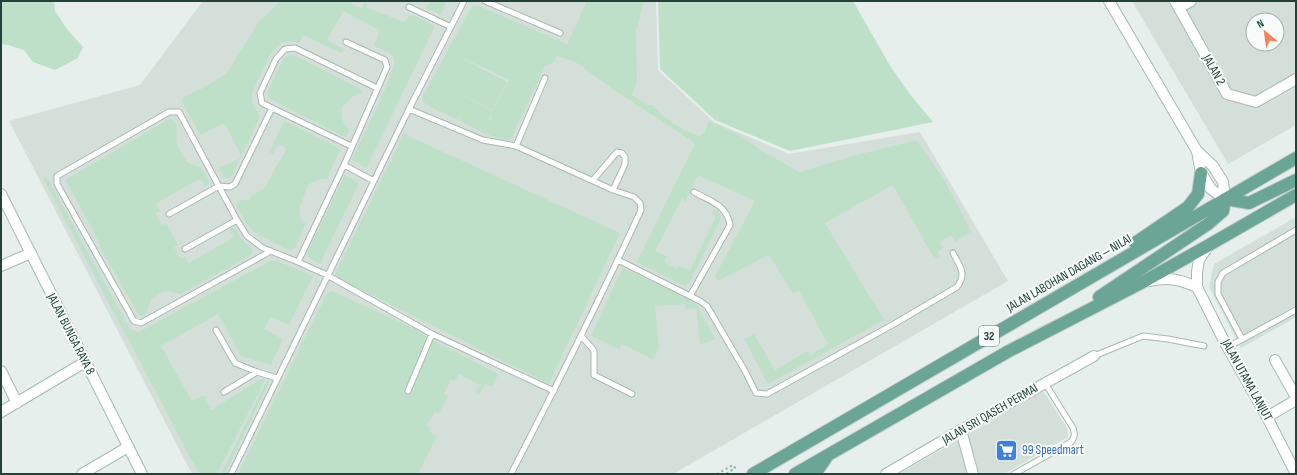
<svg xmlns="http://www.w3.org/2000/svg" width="1297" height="475" font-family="'Sofia Sans Condensed',sans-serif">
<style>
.built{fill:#d4dfda;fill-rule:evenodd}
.green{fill:#bfe0c8;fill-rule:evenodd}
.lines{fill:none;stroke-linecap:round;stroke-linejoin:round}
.service-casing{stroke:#a8b8b2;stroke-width:7}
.minor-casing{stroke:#a8b8b2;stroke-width:12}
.primary-casing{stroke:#c2cac8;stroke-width:14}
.path{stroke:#86b3a5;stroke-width:2;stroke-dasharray:2 3;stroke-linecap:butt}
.service{stroke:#fff;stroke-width:5}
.minor{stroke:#fff;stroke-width:10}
.primary{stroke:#6aa596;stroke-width:12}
.labels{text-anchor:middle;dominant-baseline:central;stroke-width:4;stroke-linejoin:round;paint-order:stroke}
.shield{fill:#f7fbf9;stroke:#637a73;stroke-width:1}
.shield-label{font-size:12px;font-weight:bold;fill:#24423a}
.street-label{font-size:13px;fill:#24423a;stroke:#f7fbf9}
.shop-label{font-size:13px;fill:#366cbe;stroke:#f7fbf9;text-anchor:start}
</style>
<rect width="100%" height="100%" fill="#e6efeb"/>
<path class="built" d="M203 1H656L658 70 714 122 789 154 920 132 1008 281 673 474H192L9 121 140 85Z
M1132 1H1296V125L1228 164ZM1253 20H1277V44H1253Z
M1296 217V317L1241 348 1209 287 1214 264Z
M1043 391 1067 428 1068 437 1004 474H899Z"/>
<path class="green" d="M1 1H54L55 11 67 29 83 47 78 58 55 70 33 62 24 50 8 45 1 44Z
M281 1H352L351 4 361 8 364 3 367 4V8L405 22 408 17 413 15 435 26 367 167H364L352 160C358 145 398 69 394 59 392 52 380 49 374 46L380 30 343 11 327 40 344 49 342 53 303 35 299 43C279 35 272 52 264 67 260 76 256 84 252 93V101L260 117 231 177 224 178 219 168 239 159 241 155 225 125 222 124 200 135 182 102 183 97 203 88 227 73 259 21Z
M430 1H447L441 14 426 9Z
M587 1H644L636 32 637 81 632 95 648 105H653C663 117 683 131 699 136L704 133 709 121 740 135 761 150 799 172 860 154 917 140 945 181 971 232 955 242 951 235 940 242 943 248 937 252 939 257 936 258 932 255 893 185 825 223 884 320 768 384 744 339 754 334 775 370 808 351 810 355 828 344 799 291 793 293 769 255 718 281 715 276 755 201 698 175 686 201 682 199 655 251 667 256 664 262 678 269 679 266 690 270 716 216 712 214 714 210 718 211 721 218 689 284 685 286 637 262 695 143 617 92 574 61 556 56 553 63 545 66 512 137C510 139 510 139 507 140 496 141 469 125 459 120L463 111 458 120 434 109 423 102V96L472 6 477 5 567 44ZM464 59H465L509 80 492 111 491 120 465 107 490 119 492 111 449 88 492 110 507 82Z
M658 1H853L889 64 909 93 933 122 790 151 715 120 660 69Z
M289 55 296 56 357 87 362 91 363 93C355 93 348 101 342 106 341 115 342 124 349 130L346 137H344L268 98V91L284 57Z
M169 119H172C181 126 174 135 177 143 179 150 184 157 188 163L201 168 209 182 205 186 200 179 156 203 160 211 156 214 162 225 166 223 178 245 174 247 180 258 185 257 189 263 234 237 229 230 232 227 235 228 241 238 252 249 251 255 181 294 165 291 151 299 147 312 140 317 101 249 95 234 65 180Z
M284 121 339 148 340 150 327 179H319L309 184 300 206 299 212 302 220 306 224 295 248 289 251 254 232 246 223 236 205 237 203 244 199 249 201 250 197 264 188 286 150 282 145 277 146 273 154 269 152Z
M404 134 620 233 549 384 334 276Z
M345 175 359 183 320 264 310 259 307 253Z
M43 178H47L130 329 139 332 270 261H278L313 276 289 325 271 317 264 329 283 339 271 365 241 356 218 314 161 346 192 401 204 395 211 410 259 380 262 379 265 380 217 474H199Z
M623 268 687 298 697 305 715 339 709 342 700 344 696 308 686 309 685 304 655 306 659 348 653 360 622 344 619 349 591 336 622 269Z
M332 291 420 331 425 336 498 374 493 387 485 384 480 394 476 392 480 385 459 374 455 381 451 379 444 394 448 396 439 414 435 412 427 426 431 428 429 431 437 436 418 474H238L326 295 328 292Z
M267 380 269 382 225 474H221Z"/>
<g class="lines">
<defs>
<path id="service" d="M485 1 560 33
M409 7 451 27
M272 108 351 146
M409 109 464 1
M516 146 545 78
M344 165 387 67 385 60 346 42
M593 180 617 152 622 153 625 157V164L613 190
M169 214 219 186 230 187 235 184 272 108 262 103 260 93 276 59 285 49 295 48 377 88
M185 249 237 220
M271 251 141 323 134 321 57 184V176L169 112H179L237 220 247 236 263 248 298 262 327 275 432 334 554 391
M618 260 700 301 707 306 745 371 756 393 767 394 894 324 957 287C967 273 960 267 953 253
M298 262 344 165 374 181
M690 296 730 225C727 205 710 201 694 192
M216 330 235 363 257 372 277 378
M581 336 592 348 594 351V375L632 394
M1242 339 1218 294V282L1223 273 1296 230
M1228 347 1296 310
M1094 356 1143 336 1168 339 1204 346
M408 391 432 334
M224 392 257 372
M231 474 409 109 483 140 516 146 613 190 634 197 640 203 641 210C600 299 556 387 511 474
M1014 474 1071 442C1075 437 1075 434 1073 428L1045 383"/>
<path id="minor" d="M1109 1 1197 151 1213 166 1223 182 1225 199
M1175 1 1227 94 1256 102 1296 79
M1179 8 1191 1
M1197 151 1201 173 1211 189 1225 199
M1 194 142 474
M1209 245 1199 260 1197 272V287L1223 339 1267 417 1296 474
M1 266 31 253
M1149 281C1169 277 1178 279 1197 287
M1275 360 1296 397
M1 371 17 403
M1 412 85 362
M1267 417 1296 400
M961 430 973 474
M82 474 128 447
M886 474 961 430 1094 356"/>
<path id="primary" d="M1225 199 1249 203 1296 180
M1135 243 1188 207 1198 194 1201 173
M1099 297 1208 224 1223 211 1225 199
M753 474 1296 158
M795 474 1009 351 1143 282 1209 245 1296 195
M815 474 826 458"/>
</defs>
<use href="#service" class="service-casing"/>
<use href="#minor" class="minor-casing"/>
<use href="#primary" class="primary-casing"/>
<path class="path" d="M717 474 733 465 735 468 726 474"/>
<use href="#service" class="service"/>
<use href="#minor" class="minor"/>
<use href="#primary" class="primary"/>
</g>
<defs>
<symbol id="supermarket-square" viewBox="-11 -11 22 22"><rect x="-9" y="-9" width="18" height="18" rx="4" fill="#3f7fe0" stroke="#f7fbf9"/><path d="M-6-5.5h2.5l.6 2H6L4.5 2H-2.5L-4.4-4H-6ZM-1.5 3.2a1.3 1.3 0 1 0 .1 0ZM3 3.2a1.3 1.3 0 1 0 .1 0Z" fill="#fff"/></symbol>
</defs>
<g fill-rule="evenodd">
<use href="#supermarket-square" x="994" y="438" width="25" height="25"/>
</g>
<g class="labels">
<rect class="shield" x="979" y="326" width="20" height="20" rx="3"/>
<g class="shield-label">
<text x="989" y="336">32</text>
</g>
<g class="street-label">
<text transform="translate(1214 70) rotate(61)">JALAN 2</text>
<text transform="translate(1069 273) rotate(-30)">JALAN LABOHAN DAGANG ‒ NILAI</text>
<text transform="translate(71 334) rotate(63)">JALAN BUNGA RAYA 8</text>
<text transform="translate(1247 380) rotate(61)">JALAN UTAMA LANJUT</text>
<text transform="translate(990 414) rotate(-30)">JALAN SRI QASEH PERMAI</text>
</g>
<g class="shop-label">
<text x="1022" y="450">99 Speedmart</text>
</g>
</g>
<rect width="1297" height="475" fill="none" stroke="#24423a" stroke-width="4"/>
<g transform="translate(1265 32) rotate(331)"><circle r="19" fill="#f7fbf9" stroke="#a3b1ad"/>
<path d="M0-3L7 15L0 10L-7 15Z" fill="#f4845f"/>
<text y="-6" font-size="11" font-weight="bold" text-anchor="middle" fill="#24423a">N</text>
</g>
</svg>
